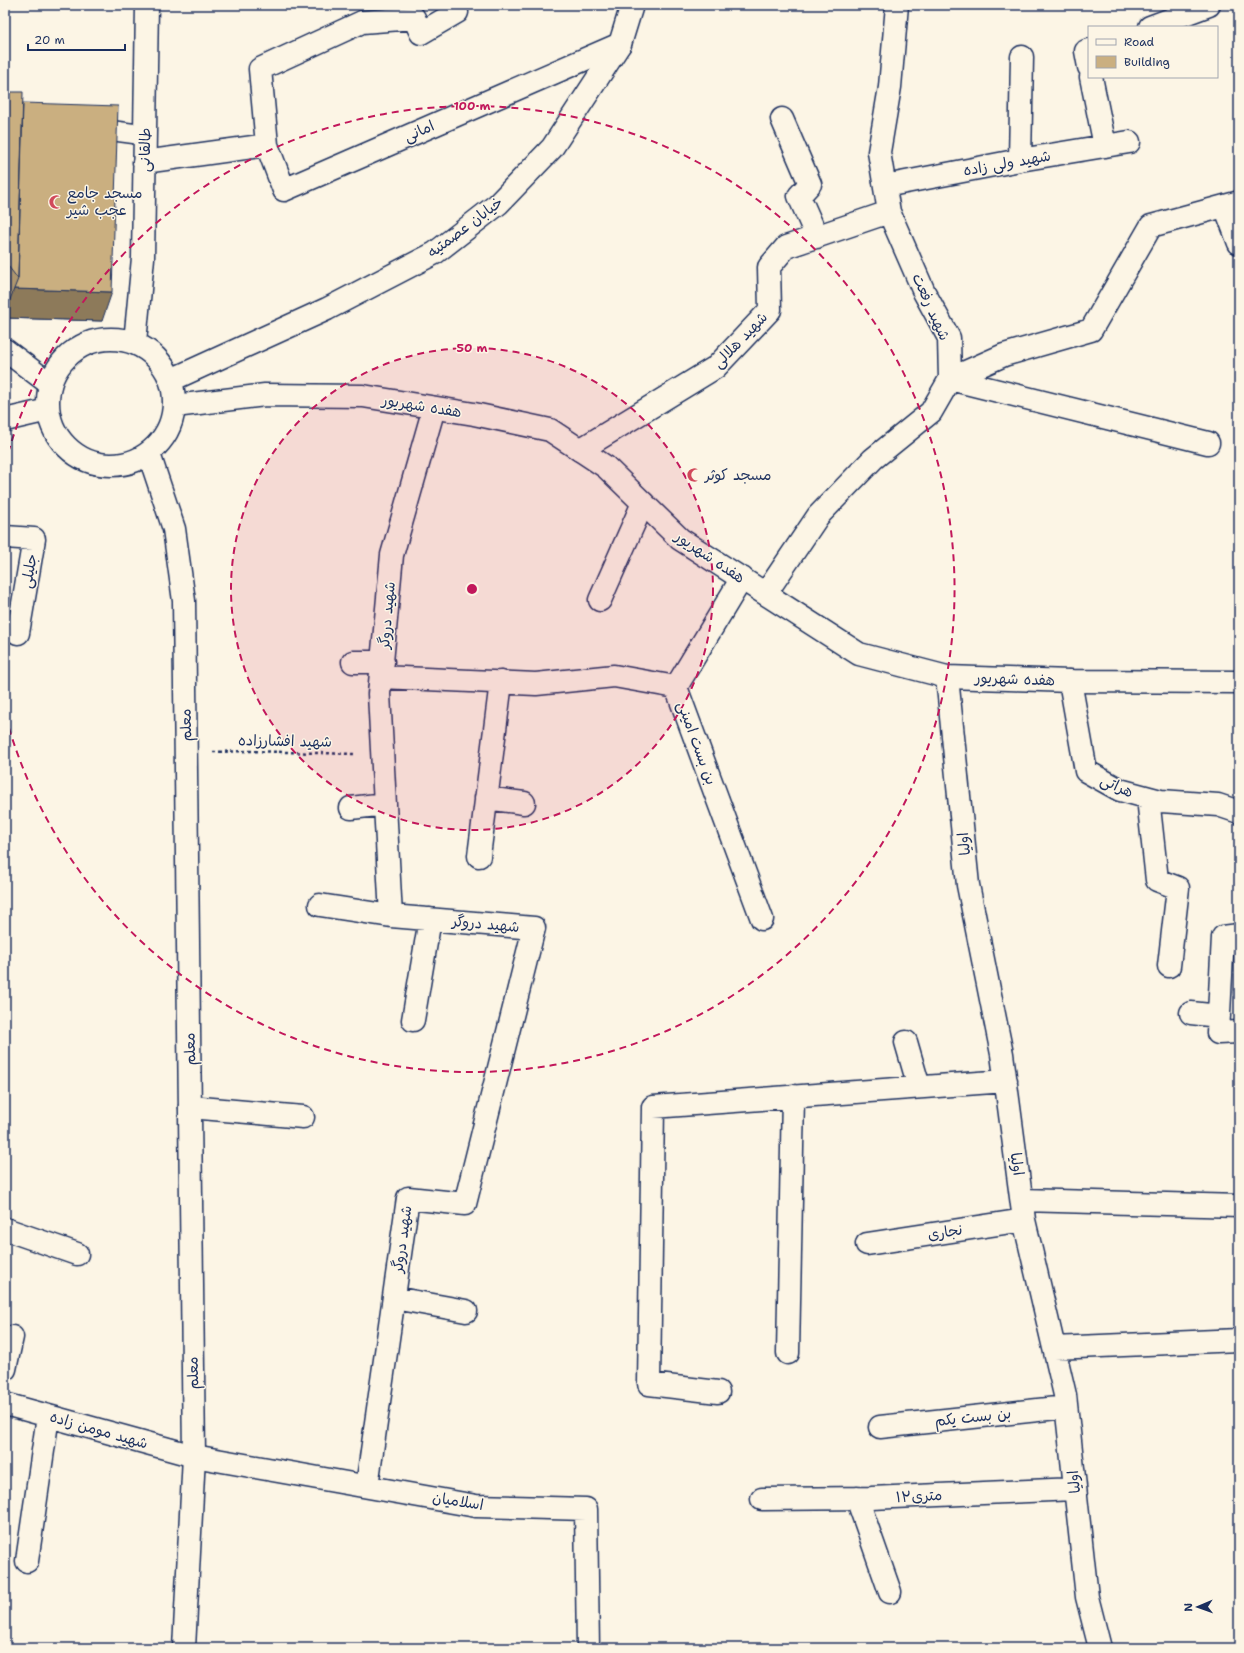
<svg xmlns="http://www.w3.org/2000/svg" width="1244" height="1653" font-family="'Shantell Sans','Playpen Sans Arabic',sans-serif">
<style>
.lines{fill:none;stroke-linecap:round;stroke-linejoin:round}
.service-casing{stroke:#1b2f5e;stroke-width:22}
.minor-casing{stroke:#1b2f5e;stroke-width:25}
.tertiary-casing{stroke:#1b2f5e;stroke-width:25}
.secondary-casing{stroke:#1b2f5e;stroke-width:25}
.path{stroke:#1b2f5e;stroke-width:2.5;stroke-dasharray:3 3;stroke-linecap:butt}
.service{stroke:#fcf5e5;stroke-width:19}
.minor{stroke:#fcf5e5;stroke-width:22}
.tertiary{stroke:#fcf5e5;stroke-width:22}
.secondary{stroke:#fcf5e5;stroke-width:22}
.wall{fill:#ae966e;stroke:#1b2f5e}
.shaded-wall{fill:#8d7a5a;stroke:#1b2f5e}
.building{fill:#caaf80;stroke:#1b2f5e}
.ring{fill:none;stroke:#c2185b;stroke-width:2;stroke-dasharray:7 5}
.labels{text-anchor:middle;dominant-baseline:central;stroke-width:3;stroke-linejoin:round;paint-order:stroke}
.street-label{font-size:15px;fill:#1b2f5e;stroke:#fcf5e5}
.poi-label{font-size:15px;fill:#1b2f5e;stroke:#fcf5e5;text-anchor:start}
.centre{fill:#c2185b;stroke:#fcf5e5;stroke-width:2}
.ring-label{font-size:12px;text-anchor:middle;font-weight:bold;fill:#c2185b;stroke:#fcf5e5;stroke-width:3;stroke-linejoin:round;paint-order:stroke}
</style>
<rect width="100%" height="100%" fill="#fcf5e5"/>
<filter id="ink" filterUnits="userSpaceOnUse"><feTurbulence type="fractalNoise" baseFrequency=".025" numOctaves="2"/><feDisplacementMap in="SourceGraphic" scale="8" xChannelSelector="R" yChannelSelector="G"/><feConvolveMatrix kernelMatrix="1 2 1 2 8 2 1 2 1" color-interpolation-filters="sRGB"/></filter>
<g filter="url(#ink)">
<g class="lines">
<defs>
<path id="service" d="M92 128 145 135"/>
<path id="minor" d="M1150 27 1209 5
M1089 50 1086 51 1089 67
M1091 77 1105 146
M782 119 810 184 799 196 817 237
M267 145 284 190 620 44
M1020 160 1022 57
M144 162 267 145 260 69 362 22 414 18 421 33 457 12
M885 186 1020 160 1129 142
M1225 206 1239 243
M135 342 143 258 147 5
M5 350 50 384
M1208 443 950 379 1004 355 1091 330 1151 226 1239 202
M580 450 716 367 770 310 769 267 786 247 889 212
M5 537 34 539 18 633
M742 578 676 687 762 919
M766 593 818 516 873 459 931 412 950 379 949 338 924 292 889 212 879 152 890 87 897 5
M600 600 643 503
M353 662H383
M381 677 536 684 614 676 676 687
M947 677 968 885 1002 1054 1024 1220 1065 1395 1087 1597 1100 1648
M1070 681 1086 771 1120 790 1161 801 1218 805 1239 812
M486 798 524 803
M1148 798 1157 880 1178 888 1169 966
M351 808 385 804
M479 856 501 682
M320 905 391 916
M1239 935 1223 937 1218 1033 1239 1032
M1191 1013 1219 1016
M413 1020 430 919
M906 1042 919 1087
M190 1107 303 1117
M1022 1200 1239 1206
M5 1229 77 1254
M867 1244 1024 1220
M394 1298 466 1311
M1054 1348 1239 1340
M788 1353 793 1096
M5 1369 12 1337
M718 1392 649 1384 653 1107 1006 1081
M5 1404 194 1456 476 1506 586 1509 588 1648
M880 1427 1066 1407
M367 1486 408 1198 465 1204 534 928 391 916 379 694 392 555 434 408
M857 1498 890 1592
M762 1499 871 1498 1075 1489
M27 1561 48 1416"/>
<path id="tertiary" d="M175 406 265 395 363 396 474 414 550 430 606 467 680 539 859 654 947 677 1070 681 1239 682"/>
<path id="secondary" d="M48 402a63 63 0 1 1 126 0a63 63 0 1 1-126 0Z
M171 380 327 309 435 253 498 204 552 148 620 44 632 5
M5 420 48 410
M149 454 174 529 184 601 194 1456 184 1648"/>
</defs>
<use href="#service" class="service-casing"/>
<use href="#minor" class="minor-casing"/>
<use href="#tertiary" class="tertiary-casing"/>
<use href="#secondary" class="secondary-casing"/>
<path class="path" d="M213 752 249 751 354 754"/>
<use href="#service" class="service"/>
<use href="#minor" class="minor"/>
<use href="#tertiary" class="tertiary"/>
<use href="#secondary" class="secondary"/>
</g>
<path class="wall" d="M5 92 23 103 102 321 5 318Z"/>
<path class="shaded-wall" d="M14 289 112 292 102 321 5 318V313Z"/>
<path class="building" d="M5 92H23L18 279 5 262Z
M23 103 118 106 112 292 14 289 18 279Z"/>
</g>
<circle cx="472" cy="589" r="241" fill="#c2185b" fill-opacity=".12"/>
<g class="ring">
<circle cx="472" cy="589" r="241"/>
<path d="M5 464A483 483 0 1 1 5 714"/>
</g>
<defs>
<symbol id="mosque-bare" viewBox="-9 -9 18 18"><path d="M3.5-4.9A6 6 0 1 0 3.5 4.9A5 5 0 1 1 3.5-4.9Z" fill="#d1495b" stroke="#fcf5e5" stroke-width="2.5" paint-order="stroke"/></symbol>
</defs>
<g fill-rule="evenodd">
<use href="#mosque-bare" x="46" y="192" width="20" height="20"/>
<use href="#mosque-bare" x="684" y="465" width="20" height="20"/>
</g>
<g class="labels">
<g class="street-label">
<text transform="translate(419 131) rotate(-24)">امانی</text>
<text transform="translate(145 150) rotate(-89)">طالقانی</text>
<text transform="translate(1007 163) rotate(-10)">شهید ولی زاده</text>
<text transform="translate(465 227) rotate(-37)">خیابان عصمتیه</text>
<text transform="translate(931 307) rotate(66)">شهید رفعت</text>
<text transform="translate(740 340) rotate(-46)">شهید هلالی</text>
<text transform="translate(422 406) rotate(9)">هفده شهریور</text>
<text transform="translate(710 557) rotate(34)">هفده شهریور</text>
<text transform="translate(29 571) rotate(-80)">جلیلی</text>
<text transform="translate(387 615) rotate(-85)">شهید دروگر</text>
<text transform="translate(1015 679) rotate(2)">هفده شهریور</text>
<text transform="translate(186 725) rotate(-91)">معلم</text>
<text transform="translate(285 741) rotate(1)">شهید افشارزاده</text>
<text transform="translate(697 743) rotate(70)">بن بست امینی</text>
<text transform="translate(1117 786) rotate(24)">هراتی</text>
<text transform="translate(964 844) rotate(-96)">اولیا</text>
<text transform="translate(486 924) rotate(5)">شهید دروگر</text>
<text transform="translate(190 1049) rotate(-91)">معلم</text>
<text transform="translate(1017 1164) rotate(82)">اولیا</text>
<text transform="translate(945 1232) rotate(-9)">نجاری</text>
<text transform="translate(402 1239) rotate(-82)">شهید دروگر</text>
<text transform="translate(193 1373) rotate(-91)">معلم</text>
<text transform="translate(973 1417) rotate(-6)">بن بست یکم</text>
<text transform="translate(99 1430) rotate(16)">شهید مومن زاده</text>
<text transform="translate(1074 1482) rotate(-96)">اولیا</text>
<text transform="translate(919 1496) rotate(-3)">۱۲متری</text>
<text transform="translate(458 1501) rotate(9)">اسلامیان</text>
</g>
<g class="poi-label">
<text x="67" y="193">مسجد جامع<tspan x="67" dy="17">عجب شیر</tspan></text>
<text x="705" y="475">مسجد کوثر</text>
</g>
</g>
<circle cx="472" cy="589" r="6" class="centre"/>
<g class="ring-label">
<text x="472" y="110">100 m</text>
<text x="472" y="352">50 m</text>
</g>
<rect width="1244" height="1653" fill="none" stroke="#fcf5e5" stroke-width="20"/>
<rect x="10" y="10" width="1224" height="1633" fill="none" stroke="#1b2f5e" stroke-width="1.5" filter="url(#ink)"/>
<rect x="1088" y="26" width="130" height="52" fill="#fcf5e5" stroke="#a2a6af"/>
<rect x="1096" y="39" width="20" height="6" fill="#fcf5e5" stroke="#a2a6af"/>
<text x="1124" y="46" font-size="12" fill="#1b2f5e">Road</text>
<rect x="1096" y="56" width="20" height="12" fill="#caaf80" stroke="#a2a6af"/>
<text x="1124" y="66" font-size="12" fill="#1b2f5e">Building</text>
<g transform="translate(1198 1607) rotate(268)" stroke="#fcf5e5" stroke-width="3" paint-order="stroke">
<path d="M0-3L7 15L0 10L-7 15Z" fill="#1b2f5e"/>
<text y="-6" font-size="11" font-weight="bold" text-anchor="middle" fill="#1b2f5e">N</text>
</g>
<path d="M28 44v6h97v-6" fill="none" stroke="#1b2f5e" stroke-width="2"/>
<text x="34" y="44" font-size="12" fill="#1b2f5e" stroke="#fcf5e5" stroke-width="3" paint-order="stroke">20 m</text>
</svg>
